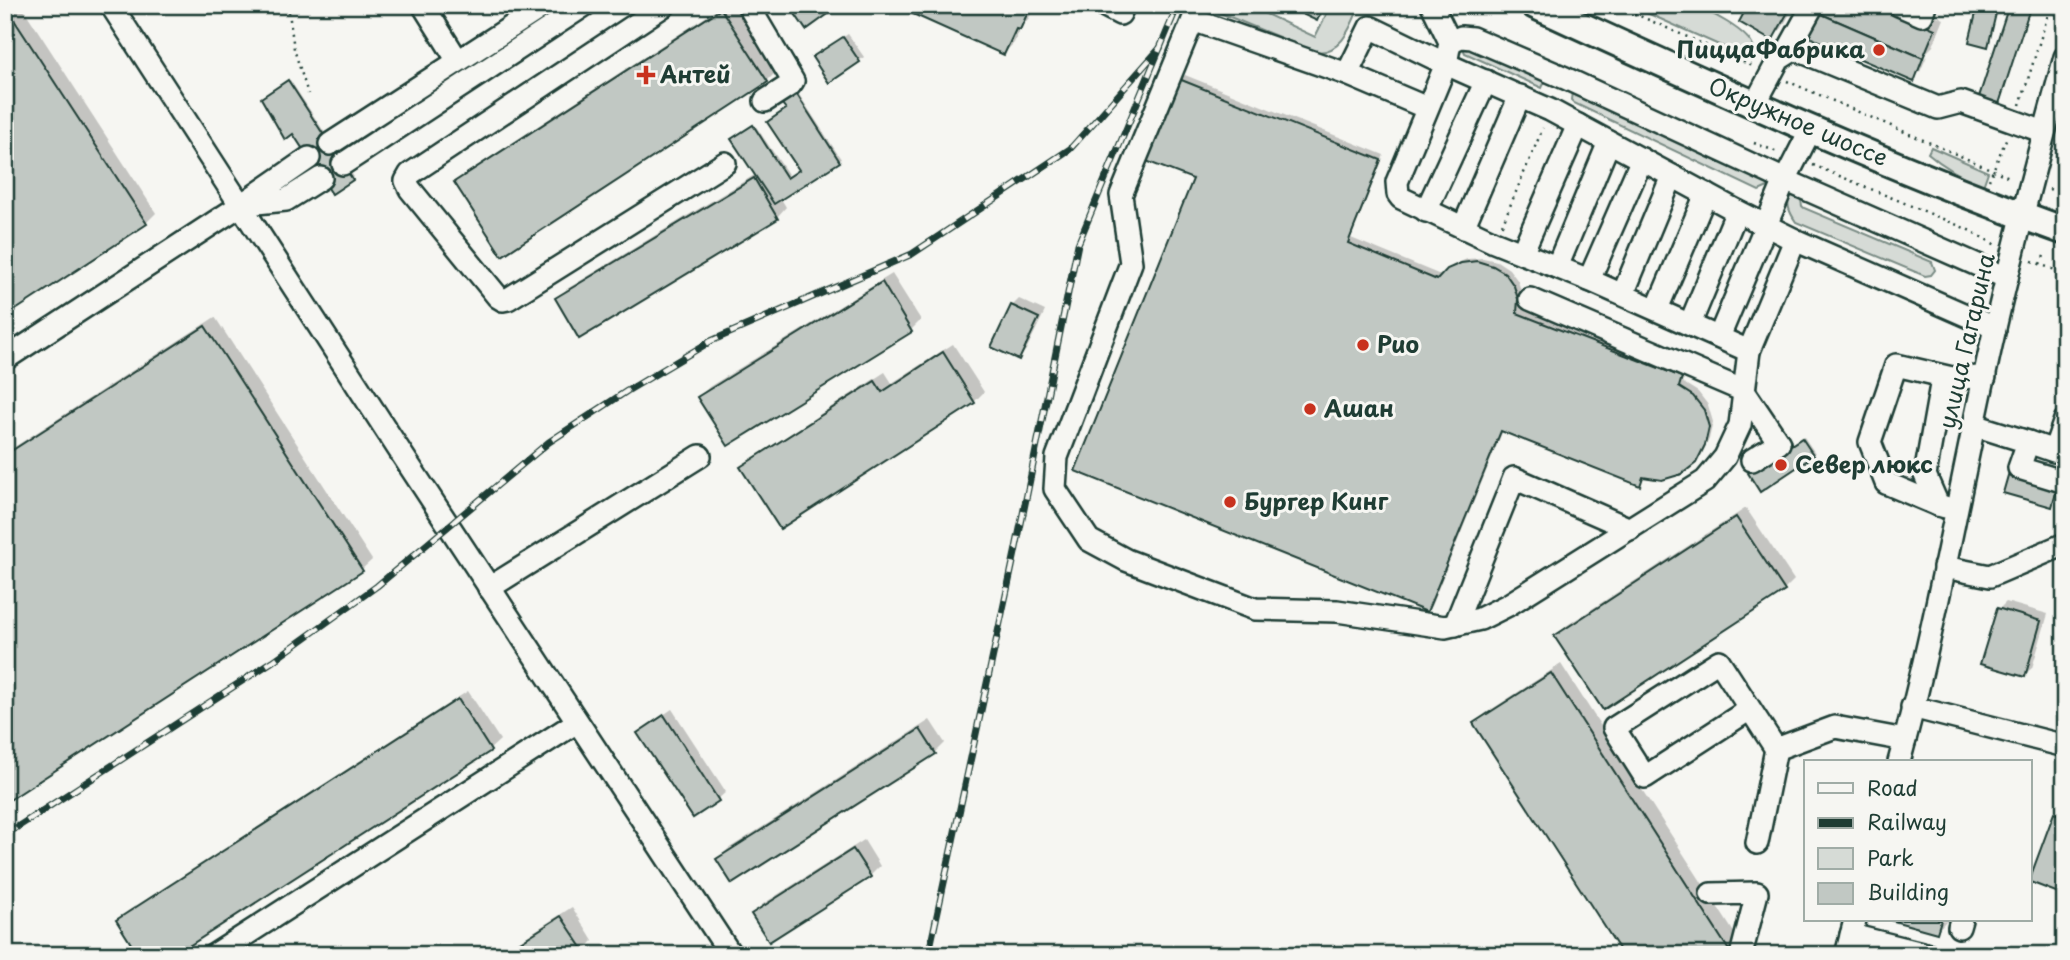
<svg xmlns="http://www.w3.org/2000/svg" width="2070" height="960" font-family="'Playpen Sans',sans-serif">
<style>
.green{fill:#d6dbd6;stroke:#7a8c85;stroke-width:2}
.shadow{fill:#0003}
.building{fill:#c1c8c3;stroke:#1f3d34;stroke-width:2}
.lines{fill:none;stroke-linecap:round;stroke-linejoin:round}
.minor-casing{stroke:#1f3d34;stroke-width:26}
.major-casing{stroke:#1f3d34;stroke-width:32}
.path{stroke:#1f3d34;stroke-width:2.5;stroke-dasharray:2 5;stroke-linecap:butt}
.minor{stroke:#f6f6f2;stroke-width:21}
.major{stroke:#f6f6f2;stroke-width:26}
.rail-casing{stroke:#1f3d34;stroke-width:7}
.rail{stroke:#f6f6f2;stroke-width:4.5;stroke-dasharray:13;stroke-linecap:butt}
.poi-dot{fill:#c8321e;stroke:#f6f6f2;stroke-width:2.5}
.labels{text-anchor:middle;stroke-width:6;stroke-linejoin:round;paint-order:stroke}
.poi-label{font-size:23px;font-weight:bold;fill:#1f3d34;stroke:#f6f6f2;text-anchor:start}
.street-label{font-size:23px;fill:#1f3d34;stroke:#f6f6f2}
</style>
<rect width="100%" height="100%" fill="#f6f6f2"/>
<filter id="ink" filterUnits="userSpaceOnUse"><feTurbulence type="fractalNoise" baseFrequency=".0143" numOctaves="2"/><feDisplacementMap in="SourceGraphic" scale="14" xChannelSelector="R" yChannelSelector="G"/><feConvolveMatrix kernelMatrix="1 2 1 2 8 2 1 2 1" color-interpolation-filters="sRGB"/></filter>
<g filter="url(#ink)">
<g class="green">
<path d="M1201 5H1247L1315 37 1331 5H1360C1351 26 1342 54 1315 52Z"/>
<path d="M1629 5C1645 5 1675 2 1689 5 1706 9 1752 32 1754 50L1748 58Z"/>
<path d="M1465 43 1547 77 1542 88 1465 53 1462 46Z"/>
<path d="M1572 92 1768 183V187L1759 191 1574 103 1571 100Z"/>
<path d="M1931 147 1988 172 1983 186C1962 177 1945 168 1928 153Z"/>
<path d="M1791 194H1800L1802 206 1804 208 1932 262 1935 270 1931 275 1925 276 1796 222C1790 213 1785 204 1791 194Z"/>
</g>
<g class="shadow">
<path d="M5 5H21L156 213 146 223 5 314Z"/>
<path d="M724 5H734L777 71 767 81 456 183 466 173Z"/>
<path d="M897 5H1035L1029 18 1021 27 1014 43 1004 53Z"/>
<path d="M1750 5H1795L1782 28 1772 38Z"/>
<path d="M1824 5H1912L1944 19 1933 46 1916 63 1918 65 1927 56 1920 72 1913 79Z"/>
<path d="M848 34 864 57 859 61 819 53Z"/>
<path d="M1185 75 1384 155 1351 238 1443 276 1453 265 1467 259 1483 258 1497 261 1509 269 1518 281 1522 294 1521 309 1686 372 1682 382 1698 392 1708 405 1713 422 1709 439 1701 456 1695 461 1645 476 1639 484 1503 430 1431 606 1427 610 1196 178 1180 80Z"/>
<path d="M290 80 354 177 352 179 294 132 265 97Z"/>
<path d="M796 90 841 159 780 197 786 207 777 217 557 299 567 289 756 174 735 138 755 125 790 177 801 170 788 109Z"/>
<path d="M892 274 921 320 911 330 728 444 699 397 709 387Z"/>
<path d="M1019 299 1045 311 1026 350 1019 358 1012 306Z"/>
<path d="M215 317 372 560 362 569 5 801V453Z"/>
<path d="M953 344 984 392 974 402 743 467 753 458 885 372 892 383Z"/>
<path d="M1804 437 1815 453 1760 489 1752 472Z"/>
<path d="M1746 508 1794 580 1784 590 1557 636 1566 626Z"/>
<path d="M2006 602 2048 614 2032 668 2024 675 1999 609Z"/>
<path d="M1561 664 1744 948 1737 955H1625L1476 723 1486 713Z"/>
<path d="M468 691 500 740 490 749 118 921 128 911Z"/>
<path d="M672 709 726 792 718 799 693 816 640 733 647 726Z"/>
<path d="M930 720 945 743 935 753 718 859 728 849Z"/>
<path d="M2063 807 2065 808V888L2061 892 2056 814Z"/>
<path d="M864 840 880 866 870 876 753 914 763 904Z"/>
<path d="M572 907 593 941 584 951 577 955H498Z"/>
<path d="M1895 920H1947L1937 931Z"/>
<path d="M1587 945 1593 955H1571Z"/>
</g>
<g class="building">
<path d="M789 5H826L831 12 806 30Z"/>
<path d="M893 5H1031L1020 30 1016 29 1004 55Z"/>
<path d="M1283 5H1324L1317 21Z"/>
<path d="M1748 5H1792L1772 41 1739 22Z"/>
<path d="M1823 5H1880L1935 29 1923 58 1819 13Z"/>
<path d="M1978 5H1998L1988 47 1969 42Z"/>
<path d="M2009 5H2031L1998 107 1978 100Z"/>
<path d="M5 6 147 224 5 317Z"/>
<path d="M721 9 768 82 502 256 454 182Z"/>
<path d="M1819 13 1923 58 1914 82 1809 37Z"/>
<path d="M843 37 860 62 829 83 812 57Z"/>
<path d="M1179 79 1381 160 1348 243 1437 280 1447 269 1461 263 1477 261 1493 266 1505 273 1514 286 1518 299 1517 313 1682 377 1679 387 1693 396 1704 410 1709 427 1705 445 1696 463 1682 474 1662 480 1643 477 1640 486 1501 431 1427 612 1075 471 1193 179 1146 161Z"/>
<path d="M288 80 353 180 332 194 293 134 285 140 261 98Z"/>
<path d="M794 90 840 162 774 204 731 139 753 125 787 178 799 170 767 122 786 109 779 100Z"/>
<path d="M754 178 778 219 579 339 555 298Z"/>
<path d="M882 282 912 332 728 446 697 397Z"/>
<path d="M1011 305 1039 318 1019 360 991 347Z"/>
<path d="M205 326 363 571 5 803V455Z"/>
<path d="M943 352 975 403 780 529 740 467 875 381 882 392Z"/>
<path d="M1802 438 1814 456 1760 492 1748 473Z"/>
<path d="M2009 472 2058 486 2052 507 2003 493Z"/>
<path d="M1736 517 1785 591 1603 710 1554 636Z"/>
<path d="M1997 608 2041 621 2025 677 1980 664Z"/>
<path d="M1551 673 1732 955H1623L1473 723Z"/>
<path d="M458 699 491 751 175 955H138L116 920Z"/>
<path d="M664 715 719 801 693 818 637 733Z"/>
<path d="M920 729 936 754 732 884 716 859Z"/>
<path d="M2054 813 2065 817V884L2061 894 2030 882V878Z"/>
<path d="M853 849 871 877 769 942 751 914Z"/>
<path d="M561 916 585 952 581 955H500Z"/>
<path d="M1890 920H1941L1937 933Z"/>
</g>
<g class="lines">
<g class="minor-casing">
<g id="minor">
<path d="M111 5 403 456 731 955"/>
<path d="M423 5 458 61"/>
<path d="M665 5 410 174 406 181 410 189 498 297 503 300 508 299 725 163"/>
<path d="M748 5 793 81 790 85 765 101"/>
<path d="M1103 5 1120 14 1124 5"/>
<path d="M1432 5 1450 42 1446 64 1397 182 1398 194 1401 198 1494 242 1589 280 1749 351"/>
<path d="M1899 5 1922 15 1925 5"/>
<path d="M1450 42 1461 37 1472 38 1565 78 1785 180 2007 278"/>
<path d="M1787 52 1813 5"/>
<path d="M1347 74 1193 20 1121 195 1131 263 1057 457 1055 489 1089 540 1126 560 1255 609 1337 611 1445 627 1480 619 1508 605 1705 481 1725 457 1740 425 1749 351 1795 240"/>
<path d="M1755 104 1779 59 1795 49 1938 108 1961 102 2044 132"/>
<path d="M1427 108 1347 74 1370 27 1446 64 1550 110 1737 211 1795 240 1995 328"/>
<path d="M330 144 545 5"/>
<path d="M343 164 585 5"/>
<path d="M247 204 286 200 321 178"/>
<path d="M1426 211 1486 81"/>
<path d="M1463 228 1520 96"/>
<path d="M1522 253 1578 125"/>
<path d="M1557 267 1609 142"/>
<path d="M1589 280 1642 159"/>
<path d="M1623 294 1672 176"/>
<path d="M1530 299 1744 391 1779 443 1752 460"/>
<path d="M1657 309 1706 194"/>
<path d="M1690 324 1737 211"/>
<path d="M1719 337 1785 180 1811 129"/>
<path d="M5 359 241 205 309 158"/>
<path d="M1974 425 2028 442 2019 468 2065 482"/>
<path d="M2028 442 2054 451 2065 420"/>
<path d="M1938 505 1886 483 1870 442 1896 365 1952 378"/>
<path d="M1945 507 1938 505 1925 475 1941 385 1952 378 1985 377"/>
<path d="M1944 567 1990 576 2065 544"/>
<path d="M489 588 700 456"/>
<path d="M1455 625 1514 478 1630 529"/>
<path d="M1912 707 2065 746"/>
<path d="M1750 709 1645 777 1614 728 1719 661 1776 749"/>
<path d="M1899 762C1938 619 1962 473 1995 328 2016 237 2040 147 2065 57"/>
<path d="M1757 843 1776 749 1835 727 1905 740"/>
<path d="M1711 894 1757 893 1741 955"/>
<path d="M1959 927 1961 920"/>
<path d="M1851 935 1930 955"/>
<path d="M214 955 577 722"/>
<path d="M1846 955 1855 920"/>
</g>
</g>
<g class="major-casing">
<path id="major" d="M1535 5C1710 85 1884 166 2065 231"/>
</g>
<g class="path">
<path d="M288 5 294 49 308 94"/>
<path d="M1615 5 1755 67"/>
<path d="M1787 81 2009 177"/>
<path d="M2020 105 2051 5"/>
<path d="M1754 143 1780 153"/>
<path d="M1813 165 1967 229 1996 245"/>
<path d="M1989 180 2007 137"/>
<path d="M2049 189 2065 195"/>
<path d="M2062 205 2065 198"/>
<path d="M1502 225 1543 128"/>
<path d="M2032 261 2065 274"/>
<path d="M2040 264 2045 254"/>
</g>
<use href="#minor" class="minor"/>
<use href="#major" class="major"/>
<g class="rail-casing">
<g id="rail">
<path d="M5 835 273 661 377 586 549 442 627 391 711 341 912 254 1070 149 1160 48"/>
<path d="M925 955 931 943 1015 553 1078 244 1178 5"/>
</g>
</g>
<use href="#rail" class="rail"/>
</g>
</g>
<g class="poi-dot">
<circle cx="1879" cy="50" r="7"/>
<path d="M642.5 64.5h7v7h7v7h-7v7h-7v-7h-7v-7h7z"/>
<circle cx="1363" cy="345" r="7"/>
<circle cx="1310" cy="409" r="7"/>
<circle cx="1781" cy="465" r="7"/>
<circle cx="1230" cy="502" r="7"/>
</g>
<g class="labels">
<g class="poi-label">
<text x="1865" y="58" text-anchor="end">ПиццаФабрика</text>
<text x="660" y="83">Антей</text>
<text x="1377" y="353">Рио</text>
<text x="1324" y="417">Ашан</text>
<text x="1795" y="473">Север люкс</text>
<text x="1244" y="510">Бургер Кинг</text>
</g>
<g class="street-label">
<text transform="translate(1798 122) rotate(23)" y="8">Окружное шоссе</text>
<text transform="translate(1967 341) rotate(-77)" y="8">улица Гагарина</text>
</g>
</g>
<rect width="2070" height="960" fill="none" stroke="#f6f6f2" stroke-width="28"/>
<rect x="14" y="14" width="2042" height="932" fill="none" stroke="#1f3d34" stroke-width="2.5" filter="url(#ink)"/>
<rect x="1804" y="760" width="228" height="161" fill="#f6f6f2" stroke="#a0aca6" stroke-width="2"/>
<rect x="1818" y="783" width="35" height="10" fill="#f6f6f2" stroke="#a0aca6" stroke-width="2"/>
<text x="1867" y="796" font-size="21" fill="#1f3d34">Road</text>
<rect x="1818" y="818" width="35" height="10" fill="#1f3d34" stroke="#a0aca6" stroke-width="2"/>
<text x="1867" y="830" font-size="21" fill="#1f3d34">Railway</text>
<rect x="1818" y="848" width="35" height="21" fill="#d6dbd6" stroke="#a0aca6" stroke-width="2"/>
<text x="1867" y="866" font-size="21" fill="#1f3d34">Park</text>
<rect x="1818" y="883" width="35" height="21" fill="#c1c8c3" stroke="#a0aca6" stroke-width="2"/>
<text x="1867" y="900" font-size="21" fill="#1f3d34">Building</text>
</svg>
